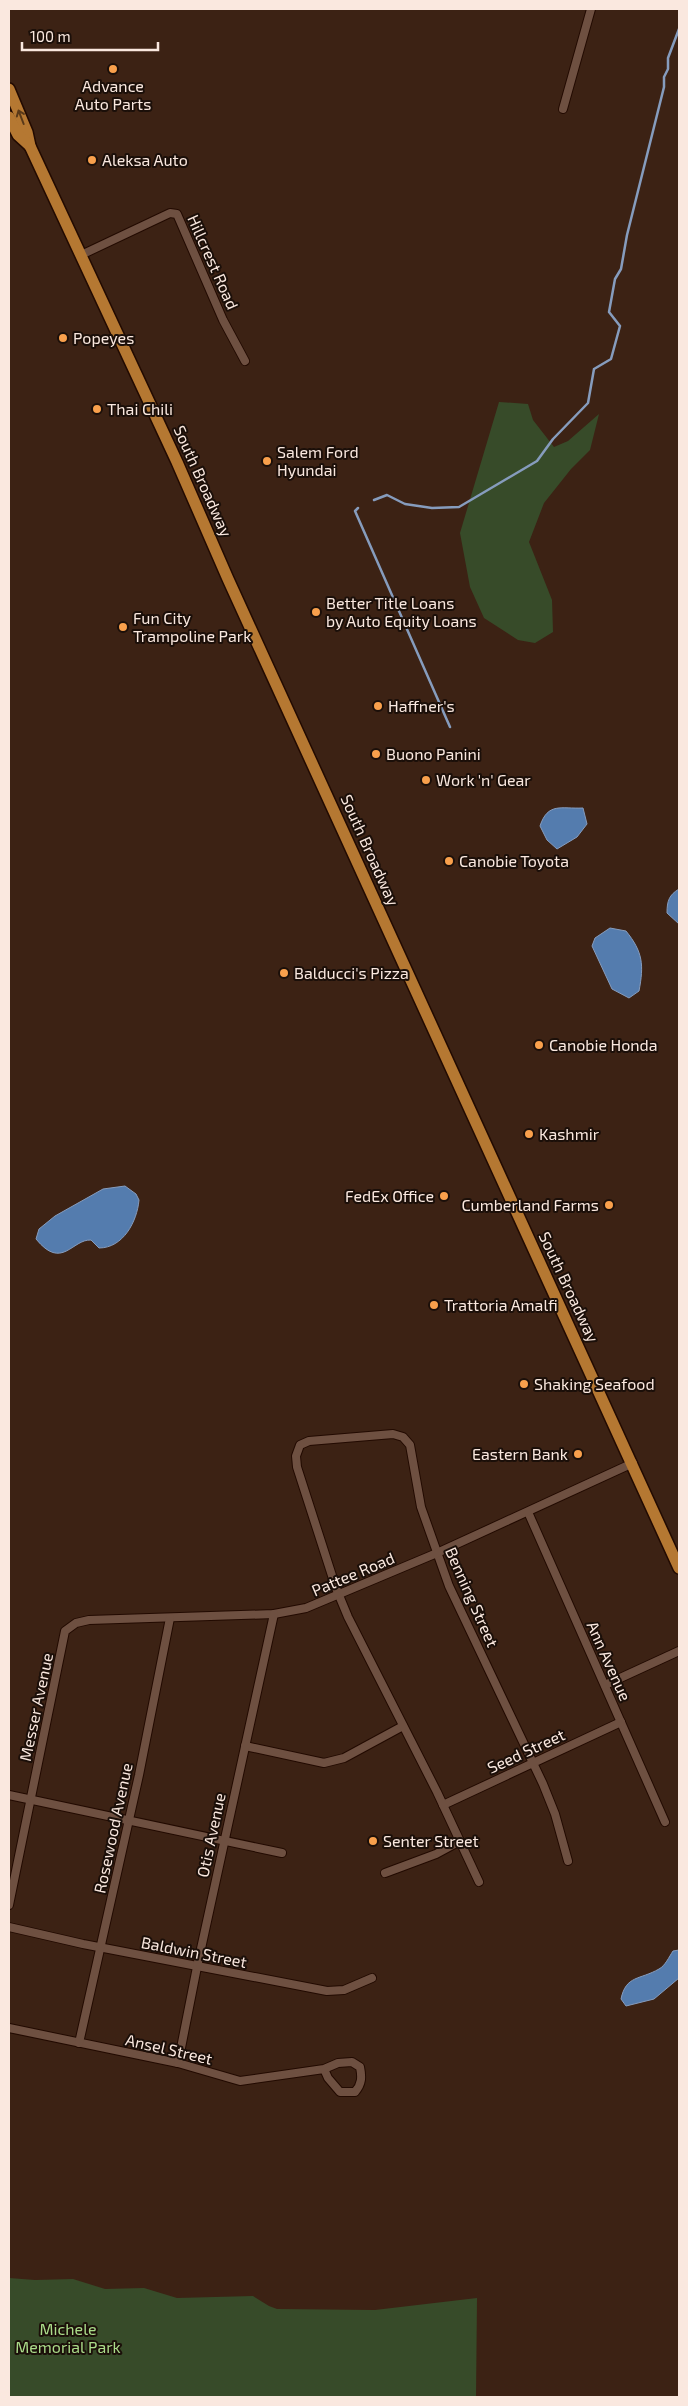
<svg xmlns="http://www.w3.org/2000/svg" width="688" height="2406" font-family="'Exo 2',sans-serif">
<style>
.green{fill:#374b29}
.water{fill:#547cae;stroke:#869cbd}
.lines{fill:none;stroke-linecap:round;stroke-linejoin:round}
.stream{stroke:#869cbd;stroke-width:2.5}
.minor-casing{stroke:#220a01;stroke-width:10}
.primary-casing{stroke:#220a01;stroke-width:14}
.minor{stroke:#6e5041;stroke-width:8}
.primary{stroke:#b57832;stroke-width:11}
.oneway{stroke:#593919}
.poi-dot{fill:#f9a04c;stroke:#1b0f09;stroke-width:2}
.labels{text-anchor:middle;stroke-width:4;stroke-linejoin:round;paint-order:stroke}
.poi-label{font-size:16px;fill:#fae8df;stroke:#1b0f09;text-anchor:start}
.street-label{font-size:16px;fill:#fae8df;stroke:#1b0f09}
.park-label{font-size:16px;fill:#abdc8a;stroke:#1b0f09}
</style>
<rect width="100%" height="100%" fill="#3c2214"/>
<g class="green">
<path d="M499 402 528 404 533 420 554 447 568 441 599 414 590 450 571 469 544 503 529 542 552 600 553 632 535 643 518 640 484 618 470 587 460 533Z"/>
<path d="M9 2278 35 2280 73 2279 105 2289 144 2288 177 2298 253 2296 269 2306 277 2309 375 2310 477 2298 476 2397H9Z"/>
</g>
<g class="water">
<path d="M583 808 587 824 577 837 557 849 547 840 540 826C548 802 561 809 583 808Z"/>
<path d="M679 889V924L667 913C667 901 669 895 679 889Z"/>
<path d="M610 928 626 931C643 952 644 965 639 991L629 998 612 989 592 946 595 938Z"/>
<path d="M125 1186 136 1194 139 1200C137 1222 123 1248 99 1248L91 1240C72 1239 62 1271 36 1239L39 1229 55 1216 103 1189Z"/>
<path d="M679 1950V1978L654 1999 626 2006 621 1999C626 1975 640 1980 659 1969 665 1966 669 1957 673 1951Z"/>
</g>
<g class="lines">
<g class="stream">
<path d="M374 500 387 495 405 504 432 508 459 507 537 461 553 439 588 403 594 369 611 359 620 326 609 312 615 279 621 269 627 235 664 87V77L668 69V58L679 29"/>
<path d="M358 508 355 511 450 727"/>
</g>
<g class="minor-casing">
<g id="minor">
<path d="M563 109 591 9"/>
<path d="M81 255 170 213 177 214 223 320 245 361"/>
<path d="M528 1512 665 1822"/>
<path d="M605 1685 679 1651"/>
<path d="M245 1746 324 1763 344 1758 403 1726"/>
<path d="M9 1795 282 1853"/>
<path d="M443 1805 621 1722"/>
<path d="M385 1873 436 1854 460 1841"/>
<path d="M479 1882 437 1792 348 1617 336 1588 297 1467 296 1456 300 1445 309 1441 393 1434 403 1437 410 1445 421 1507 449 1586 543 1784 555 1814 568 1861"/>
<path d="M9 1905 65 1631 76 1623 89 1620 274 1614 306 1608 437 1553 633 1463"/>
<path d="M9 1927 83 1944 327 1991 344 1990 372 1978"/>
<path d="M9 2028 178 2063 240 2081 324 2069 338 2063 352 2062 360 2067C362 2077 362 2084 355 2092H340L328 2078 324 2069"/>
<path d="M79 2043 139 1775 170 1618"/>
<path d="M178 2063 197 1967 274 1614"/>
</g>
</g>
<g class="primary-casing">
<g id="primary">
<path d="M9 89 27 132 30 146 177 462 228 579 679 1568"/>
<path d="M9 117 18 135 30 146"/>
</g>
</g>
<use href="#minor" class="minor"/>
<use href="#primary" class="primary"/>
</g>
<defs><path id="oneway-shaft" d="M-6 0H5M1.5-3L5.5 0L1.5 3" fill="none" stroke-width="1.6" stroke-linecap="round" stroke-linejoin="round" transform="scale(1.25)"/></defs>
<use class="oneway" href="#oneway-shaft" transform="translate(21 117) rotate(-111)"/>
<g class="poi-dot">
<circle cx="113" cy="69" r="5"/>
<circle cx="92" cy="160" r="5"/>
<circle cx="63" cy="338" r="5"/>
<circle cx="97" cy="409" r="5"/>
<circle cx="267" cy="461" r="5"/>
<circle cx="316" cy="612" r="5"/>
<circle cx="123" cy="627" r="5"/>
<circle cx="378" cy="706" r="5"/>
<circle cx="376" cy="754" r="5"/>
<circle cx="426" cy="780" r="5"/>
<circle cx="449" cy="861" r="5"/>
<circle cx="284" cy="973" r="5"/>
<circle cx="539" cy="1045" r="5"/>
<circle cx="529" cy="1134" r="5"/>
<circle cx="444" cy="1196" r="5"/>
<circle cx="609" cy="1205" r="5"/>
<circle cx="434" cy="1305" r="5"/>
<circle cx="524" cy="1384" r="5"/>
<circle cx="578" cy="1454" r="5"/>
<circle cx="373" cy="1841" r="5"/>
</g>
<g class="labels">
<g class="poi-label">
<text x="113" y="92" text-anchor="middle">Advance<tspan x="113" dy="18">Auto Parts</tspan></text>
<text x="102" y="166">Aleksa Auto</text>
<text x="73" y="344">Popeyes</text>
<text x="107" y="415">Thai Chili</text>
<text x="277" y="458">Salem Ford<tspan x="277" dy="18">Hyundai</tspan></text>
<text x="326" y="609">Better Title Loans<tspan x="326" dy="18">by Auto Equity Loans</tspan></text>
<text x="133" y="624">Fun City<tspan x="133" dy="18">Trampoline Park</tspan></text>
<text x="388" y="712">Haffner's</text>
<text x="386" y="760">Buono Panini</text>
<text x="436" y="786">Work 'n' Gear</text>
<text x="459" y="867">Canobie Toyota</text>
<text x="294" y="979">Balducci's Pizza</text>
<text x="549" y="1051">Canobie Honda</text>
<text x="539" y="1140">Kashmir</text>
<text x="434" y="1202" text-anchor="end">FedEx Office</text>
<text x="599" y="1211" text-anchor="end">Cumberland Farms</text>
<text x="444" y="1311">Trattoria Amalfi</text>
<text x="534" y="1390">Shaking Seafood</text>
<text x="568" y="1460" text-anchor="end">Eastern Bank</text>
<text x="383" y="1847">Senter Street</text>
</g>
<g class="street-label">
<text transform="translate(213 262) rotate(66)" y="6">Hillcrest Road</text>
<text transform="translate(203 481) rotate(66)" y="6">South Broadway</text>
<text transform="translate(370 850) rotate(66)" y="6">South Broadway</text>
<text transform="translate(569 1287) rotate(65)" y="6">South Broadway</text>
<text transform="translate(353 1574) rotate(-23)" y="6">Pattee Road</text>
<text transform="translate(472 1597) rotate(66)" y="6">Benning Street</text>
<text transform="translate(609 1661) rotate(66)" y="6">Ann Avenue</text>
<text transform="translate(36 1707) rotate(-78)" y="6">Messer Avenue</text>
<text transform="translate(526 1751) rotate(-25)" y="6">Seed Street</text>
<text transform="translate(113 1828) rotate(-78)" y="6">Rosewood Avenue</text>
<text transform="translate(211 1835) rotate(-78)" y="6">Otis Avenue</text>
<text transform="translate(194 1952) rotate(11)" y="6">Baldwin Street</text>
<text transform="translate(169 2049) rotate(13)" y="6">Ansel Street</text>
</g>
<g class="park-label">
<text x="68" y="2335">Michele<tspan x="68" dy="18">Memorial Park</tspan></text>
</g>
</g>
<rect width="688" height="2406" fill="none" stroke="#fae8df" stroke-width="20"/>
<path d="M22 42v8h136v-8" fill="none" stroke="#fae8df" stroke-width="2.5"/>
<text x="30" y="42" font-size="15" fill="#fae8df" stroke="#1b0f09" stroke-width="4" paint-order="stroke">100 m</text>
</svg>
